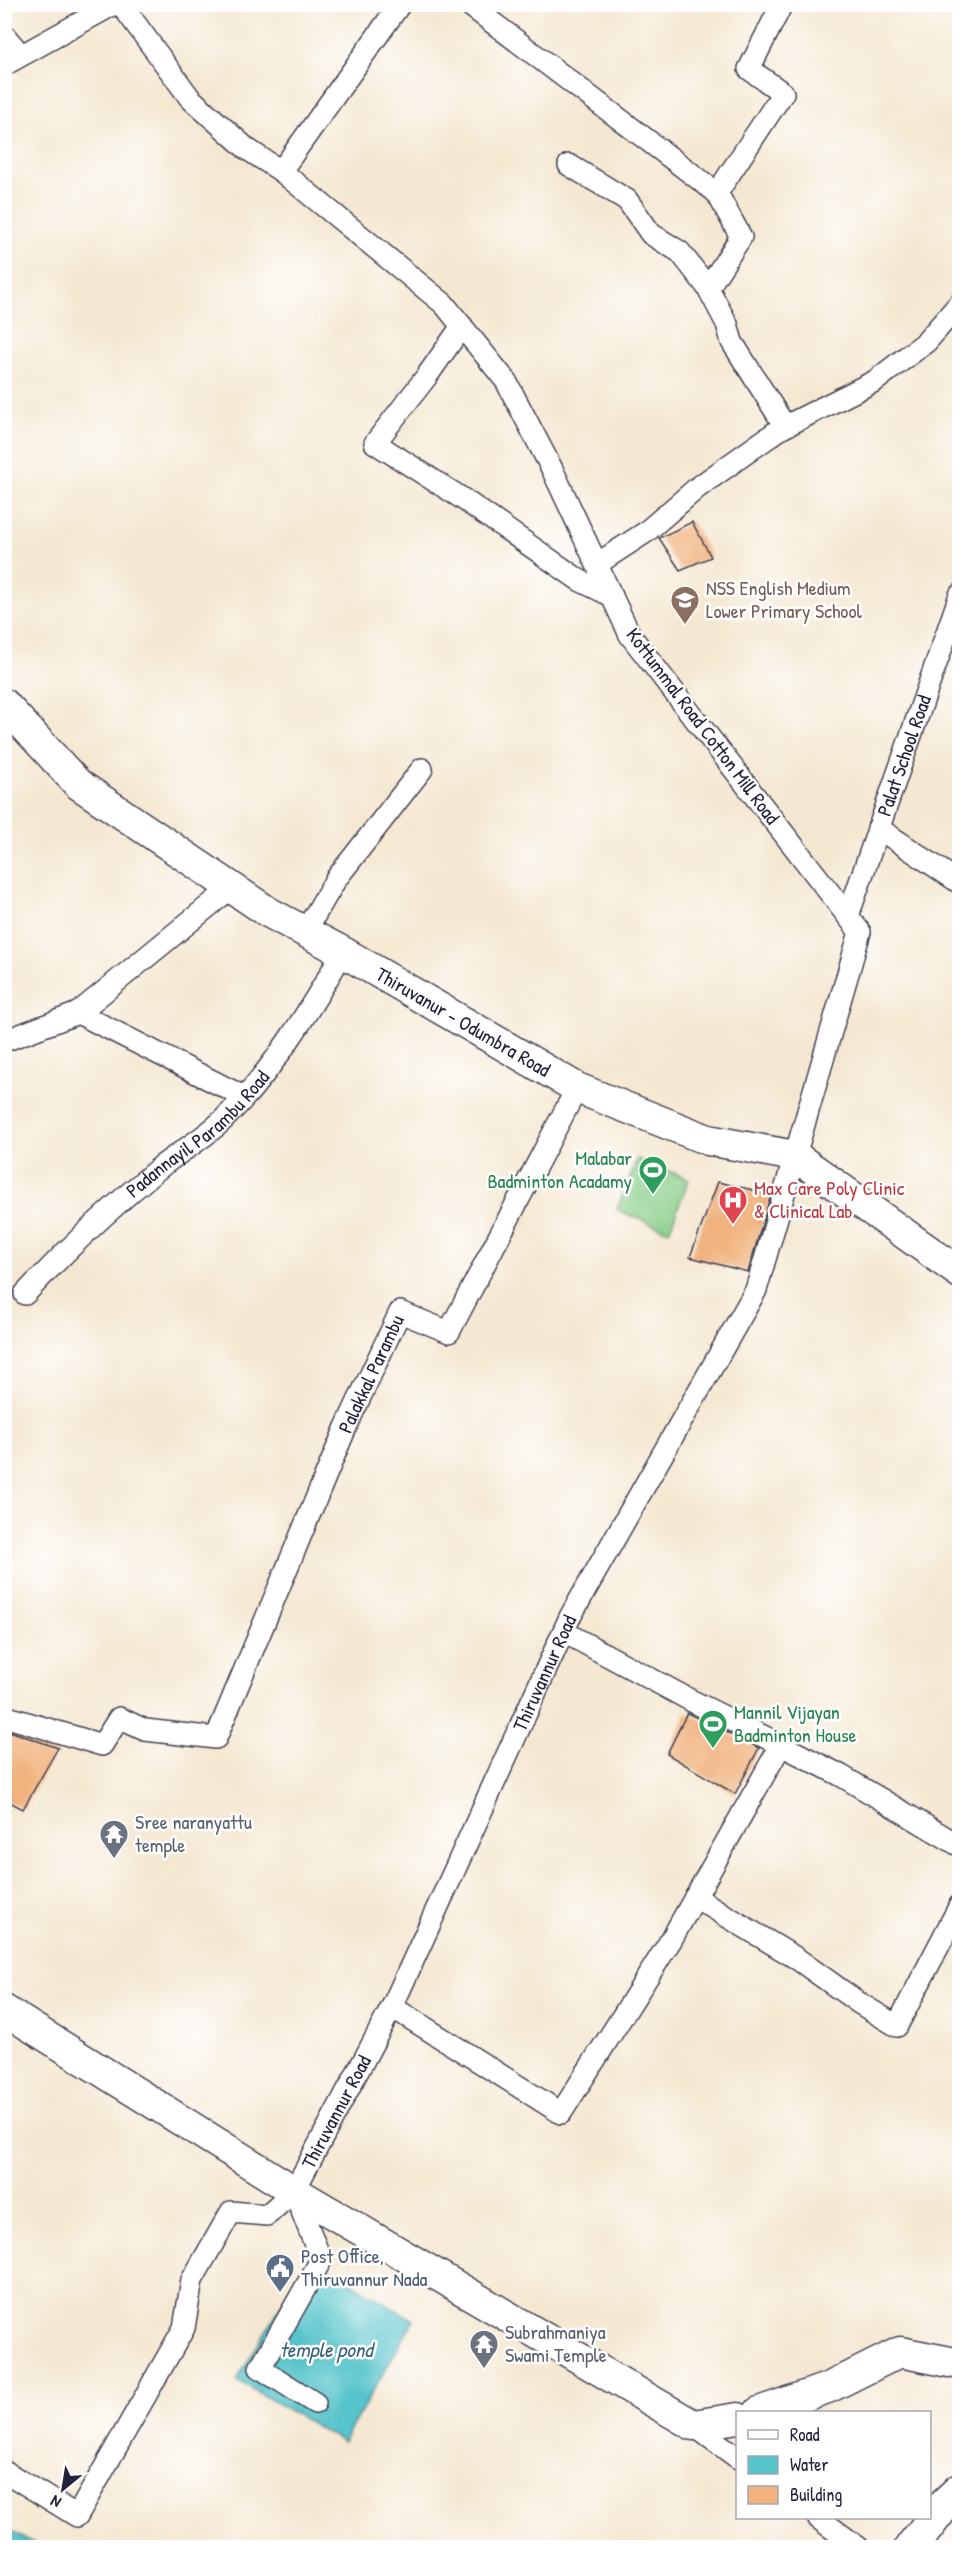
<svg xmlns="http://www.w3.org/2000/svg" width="964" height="2552" font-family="'Patrick Hand',sans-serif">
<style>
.green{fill:#88cd87;stroke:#557861;stroke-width:1.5}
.water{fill:#56c4cb;stroke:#3c7383;stroke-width:1.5}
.building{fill:#f1b27e}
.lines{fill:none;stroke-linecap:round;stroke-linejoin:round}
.street-casing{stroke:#424052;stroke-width:24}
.secondary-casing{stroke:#424052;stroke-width:33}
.primary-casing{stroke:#424052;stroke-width:36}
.street{stroke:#fff;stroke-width:21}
.secondary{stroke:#fff;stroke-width:30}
.primary{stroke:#fff;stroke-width:33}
.labels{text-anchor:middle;stroke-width:5;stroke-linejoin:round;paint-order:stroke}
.education-label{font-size:20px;fill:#785e54;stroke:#fff;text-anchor:start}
.street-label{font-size:20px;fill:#22223b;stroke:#fff}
.leisure-label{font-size:20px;fill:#27864d;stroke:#fff;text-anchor:end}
.health-label{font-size:20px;fill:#be3a42;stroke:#fff;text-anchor:start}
.worship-label{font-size:20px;fill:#5b616d;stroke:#fff;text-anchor:start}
.service-label{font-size:20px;fill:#4e5e75;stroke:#fff;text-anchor:start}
.water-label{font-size:21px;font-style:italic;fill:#376375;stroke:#fff}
</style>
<rect width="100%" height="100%" fill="#fff"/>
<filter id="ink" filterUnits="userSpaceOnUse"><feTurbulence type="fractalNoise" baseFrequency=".0167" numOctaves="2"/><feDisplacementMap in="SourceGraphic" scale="12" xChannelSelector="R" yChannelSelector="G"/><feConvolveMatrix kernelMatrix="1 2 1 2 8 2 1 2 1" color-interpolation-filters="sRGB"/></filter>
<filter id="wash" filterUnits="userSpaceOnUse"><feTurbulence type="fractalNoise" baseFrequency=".008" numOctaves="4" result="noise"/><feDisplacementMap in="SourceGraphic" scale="24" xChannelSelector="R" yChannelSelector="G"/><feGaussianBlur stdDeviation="1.35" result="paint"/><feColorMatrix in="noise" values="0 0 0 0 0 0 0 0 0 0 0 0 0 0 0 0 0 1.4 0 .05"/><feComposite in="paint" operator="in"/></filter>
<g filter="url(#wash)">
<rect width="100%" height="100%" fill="#f5e8d2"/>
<path class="green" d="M637 1159 689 1179 669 1231 617 1210Z"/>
<g class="water">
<path d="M309 2258 414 2320 343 2442 237 2380Z"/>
<path d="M4 2528H5L40 2547H5Z"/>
</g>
<g id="blocks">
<g class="building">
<path d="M692 522 711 557 680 570 659 538Z"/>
<path d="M718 1182 771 1194 748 1272 690 1257Z"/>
<path d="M687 1713 759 1748 735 1794 667 1754Z"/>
<path d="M4 1729 58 1748 23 1809 4 1799Z"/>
</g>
</g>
</g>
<g filter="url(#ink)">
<use href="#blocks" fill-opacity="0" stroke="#424052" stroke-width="1.5"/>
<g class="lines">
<g class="street-casing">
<g id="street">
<path d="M468 4 717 193"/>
<path d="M4 35 21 55"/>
<path d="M4 65 114 4"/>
<path d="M569 165 627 200 651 234 680 252 708 288 727 324 732 342 781 420 780 429 697 488 646 532 597 564"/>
<path d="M281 171 400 4"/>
<path d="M708 288 741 237 717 193 783 93 749 69 782 4"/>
<path d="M462 326 427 376 375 443 463 499 579 580 612 596"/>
<path d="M780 429 875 381 926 342 960 303"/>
<path d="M878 828 960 883"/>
<path id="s1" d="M848 916 960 595"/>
<path d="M305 932 336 879 422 769"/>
<path d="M78 1013 232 887"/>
<path d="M4 1041 78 1013 244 1097"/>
<path id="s2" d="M25 1294C67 1249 110 1208 158 1169 179 1152 205 1138 224 1119 273 1071 309 1011 343 952"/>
<path id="s3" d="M4 1716 102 1745 119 1718 145 1730 216 1738 346 1427 400 1312 449 1332 577 1088"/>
<path d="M781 1745 840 1775 960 1846"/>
<path d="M695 1897 796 1958 859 2003 897 2026 960 1905"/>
<path d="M392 2007 561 2113 671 1940 781 1745 690 1700 564 1632"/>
<path d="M294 2191 321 2260 260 2368 315 2403"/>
<path d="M693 2425 738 2458"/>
<path id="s4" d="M4 2471 77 2516 184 2328 192 2280 231 2212 267 2215 294 2191 392 2007 570 1617 756 1290 860 932 630 635 552 469 506 381 444 304 281 171 247 149 190 98 121 4"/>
<path d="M818 2518 859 2548"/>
</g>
</g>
<g class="secondary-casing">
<g id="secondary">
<path id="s5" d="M4 704 78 784 268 912 343 952 577 1088 708 1140 795 1156 960 1273"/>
<path d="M4 2010 294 2191 693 2425 738 2418"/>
<path d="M759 2412 830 2387 900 2352 960 2364"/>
</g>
</g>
<g class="primary-casing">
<path id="primary" d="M911 2548 944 2505 960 2490"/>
</g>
<use href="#street" class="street"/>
<use href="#secondary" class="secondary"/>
<use href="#primary" class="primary"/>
</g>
</g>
<defs>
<g id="school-pin" transform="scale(1.5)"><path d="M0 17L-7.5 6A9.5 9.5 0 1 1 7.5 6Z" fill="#8d6e63" stroke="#fff"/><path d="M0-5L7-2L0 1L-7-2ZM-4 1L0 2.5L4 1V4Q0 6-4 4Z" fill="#fff"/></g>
<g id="stadium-pin" transform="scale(1.5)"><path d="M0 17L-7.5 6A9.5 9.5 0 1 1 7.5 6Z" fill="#2e9e5b" stroke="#fff"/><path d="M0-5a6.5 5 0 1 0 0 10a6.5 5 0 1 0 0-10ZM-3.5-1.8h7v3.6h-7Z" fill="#fff"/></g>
<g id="hospital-pin" transform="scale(1.5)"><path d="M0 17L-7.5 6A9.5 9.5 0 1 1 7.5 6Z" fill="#e0444e" stroke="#fff"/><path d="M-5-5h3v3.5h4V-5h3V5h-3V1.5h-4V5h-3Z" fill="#fff"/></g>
<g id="temple-pin" transform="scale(1.5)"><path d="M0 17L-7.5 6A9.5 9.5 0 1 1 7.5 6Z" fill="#6b7280" stroke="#fff"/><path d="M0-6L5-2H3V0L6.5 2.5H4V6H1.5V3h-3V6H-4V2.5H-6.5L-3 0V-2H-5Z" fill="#fff"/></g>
<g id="civic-pin" transform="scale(1.5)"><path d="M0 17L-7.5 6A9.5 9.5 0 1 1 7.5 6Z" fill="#5c6f8a" stroke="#fff"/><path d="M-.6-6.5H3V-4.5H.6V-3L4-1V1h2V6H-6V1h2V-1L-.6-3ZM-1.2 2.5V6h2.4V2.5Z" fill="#fff"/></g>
</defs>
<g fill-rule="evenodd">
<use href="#school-pin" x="685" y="600"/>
<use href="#stadium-pin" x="653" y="1170"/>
<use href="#hospital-pin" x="733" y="1200"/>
<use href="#stadium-pin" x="713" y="1724"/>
<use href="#temple-pin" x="114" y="1834"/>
<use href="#civic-pin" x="280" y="2268"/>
<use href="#temple-pin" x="484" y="2344"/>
</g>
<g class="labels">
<g class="education-label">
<text x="706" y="595">NSS English Medium<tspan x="706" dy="23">Lower Primary School</tspan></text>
</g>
<g class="street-label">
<text transform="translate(703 726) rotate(53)" y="7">Kottummal Road Cotton Mill Road</text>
<text dy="7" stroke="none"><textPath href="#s1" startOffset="170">Palat School Road</textPath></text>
<text dy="7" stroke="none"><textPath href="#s5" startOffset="562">Thiruvanur - Odumbra Road</textPath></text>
<text dy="7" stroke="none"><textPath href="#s2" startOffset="236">Padannayil Parambu Road</textPath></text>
<text dy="7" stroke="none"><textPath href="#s3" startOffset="630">Palakkal Parambu</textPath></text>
<text dy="7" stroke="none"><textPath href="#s4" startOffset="1077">Thiruvannur Road</textPath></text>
<text dy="7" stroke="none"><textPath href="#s4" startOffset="591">Thiruvannur Road</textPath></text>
</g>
<g class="leisure-label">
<text x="632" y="1165">Malabar<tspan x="632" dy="23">Badminton Acadamy</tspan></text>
<text x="734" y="1719" text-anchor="start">Mannil Vijayan<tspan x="734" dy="23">Badminton House</tspan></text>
</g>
<g class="health-label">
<text x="754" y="1195">Max Care Poly Clinic<tspan x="754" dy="23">&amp; Clinical Lab</tspan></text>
</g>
<g class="worship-label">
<text x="135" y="1829">Sree naranyattu<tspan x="135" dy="23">temple</tspan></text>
<text x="505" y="2339">Subrahmaniya<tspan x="505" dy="23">Swami Temple</tspan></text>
</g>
<g class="service-label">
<text x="301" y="2263">Post Office,<tspan x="301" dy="23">Thiruvannur Nada</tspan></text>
</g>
<g class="water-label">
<text x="326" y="2357">temple pond</text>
</g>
</g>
<rect width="964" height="2552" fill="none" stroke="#fff" stroke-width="24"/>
<rect x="736" y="2411" width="195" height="108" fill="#ffffff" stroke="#a7a7b1" stroke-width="1.5"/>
<rect x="748" y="2430" width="30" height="9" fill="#ffffff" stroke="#a7a7b1" stroke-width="1.5"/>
<text x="790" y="2441" font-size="18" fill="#22223b">Road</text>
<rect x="748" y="2456" width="30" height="18" fill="#56c4cb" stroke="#a7a7b1" stroke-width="1.5"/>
<text x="790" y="2471" font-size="18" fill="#22223b">Water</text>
<rect x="748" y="2486" width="30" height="18" fill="#f1b27e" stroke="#a7a7b1" stroke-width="1.5"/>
<text x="790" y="2501" font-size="18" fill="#22223b">Building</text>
<g transform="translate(63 2489) rotate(210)" stroke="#ffffff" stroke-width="4.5" paint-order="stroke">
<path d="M0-4.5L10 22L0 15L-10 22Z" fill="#22223b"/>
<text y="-9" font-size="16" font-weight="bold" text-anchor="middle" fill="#22223b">N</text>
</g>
</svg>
